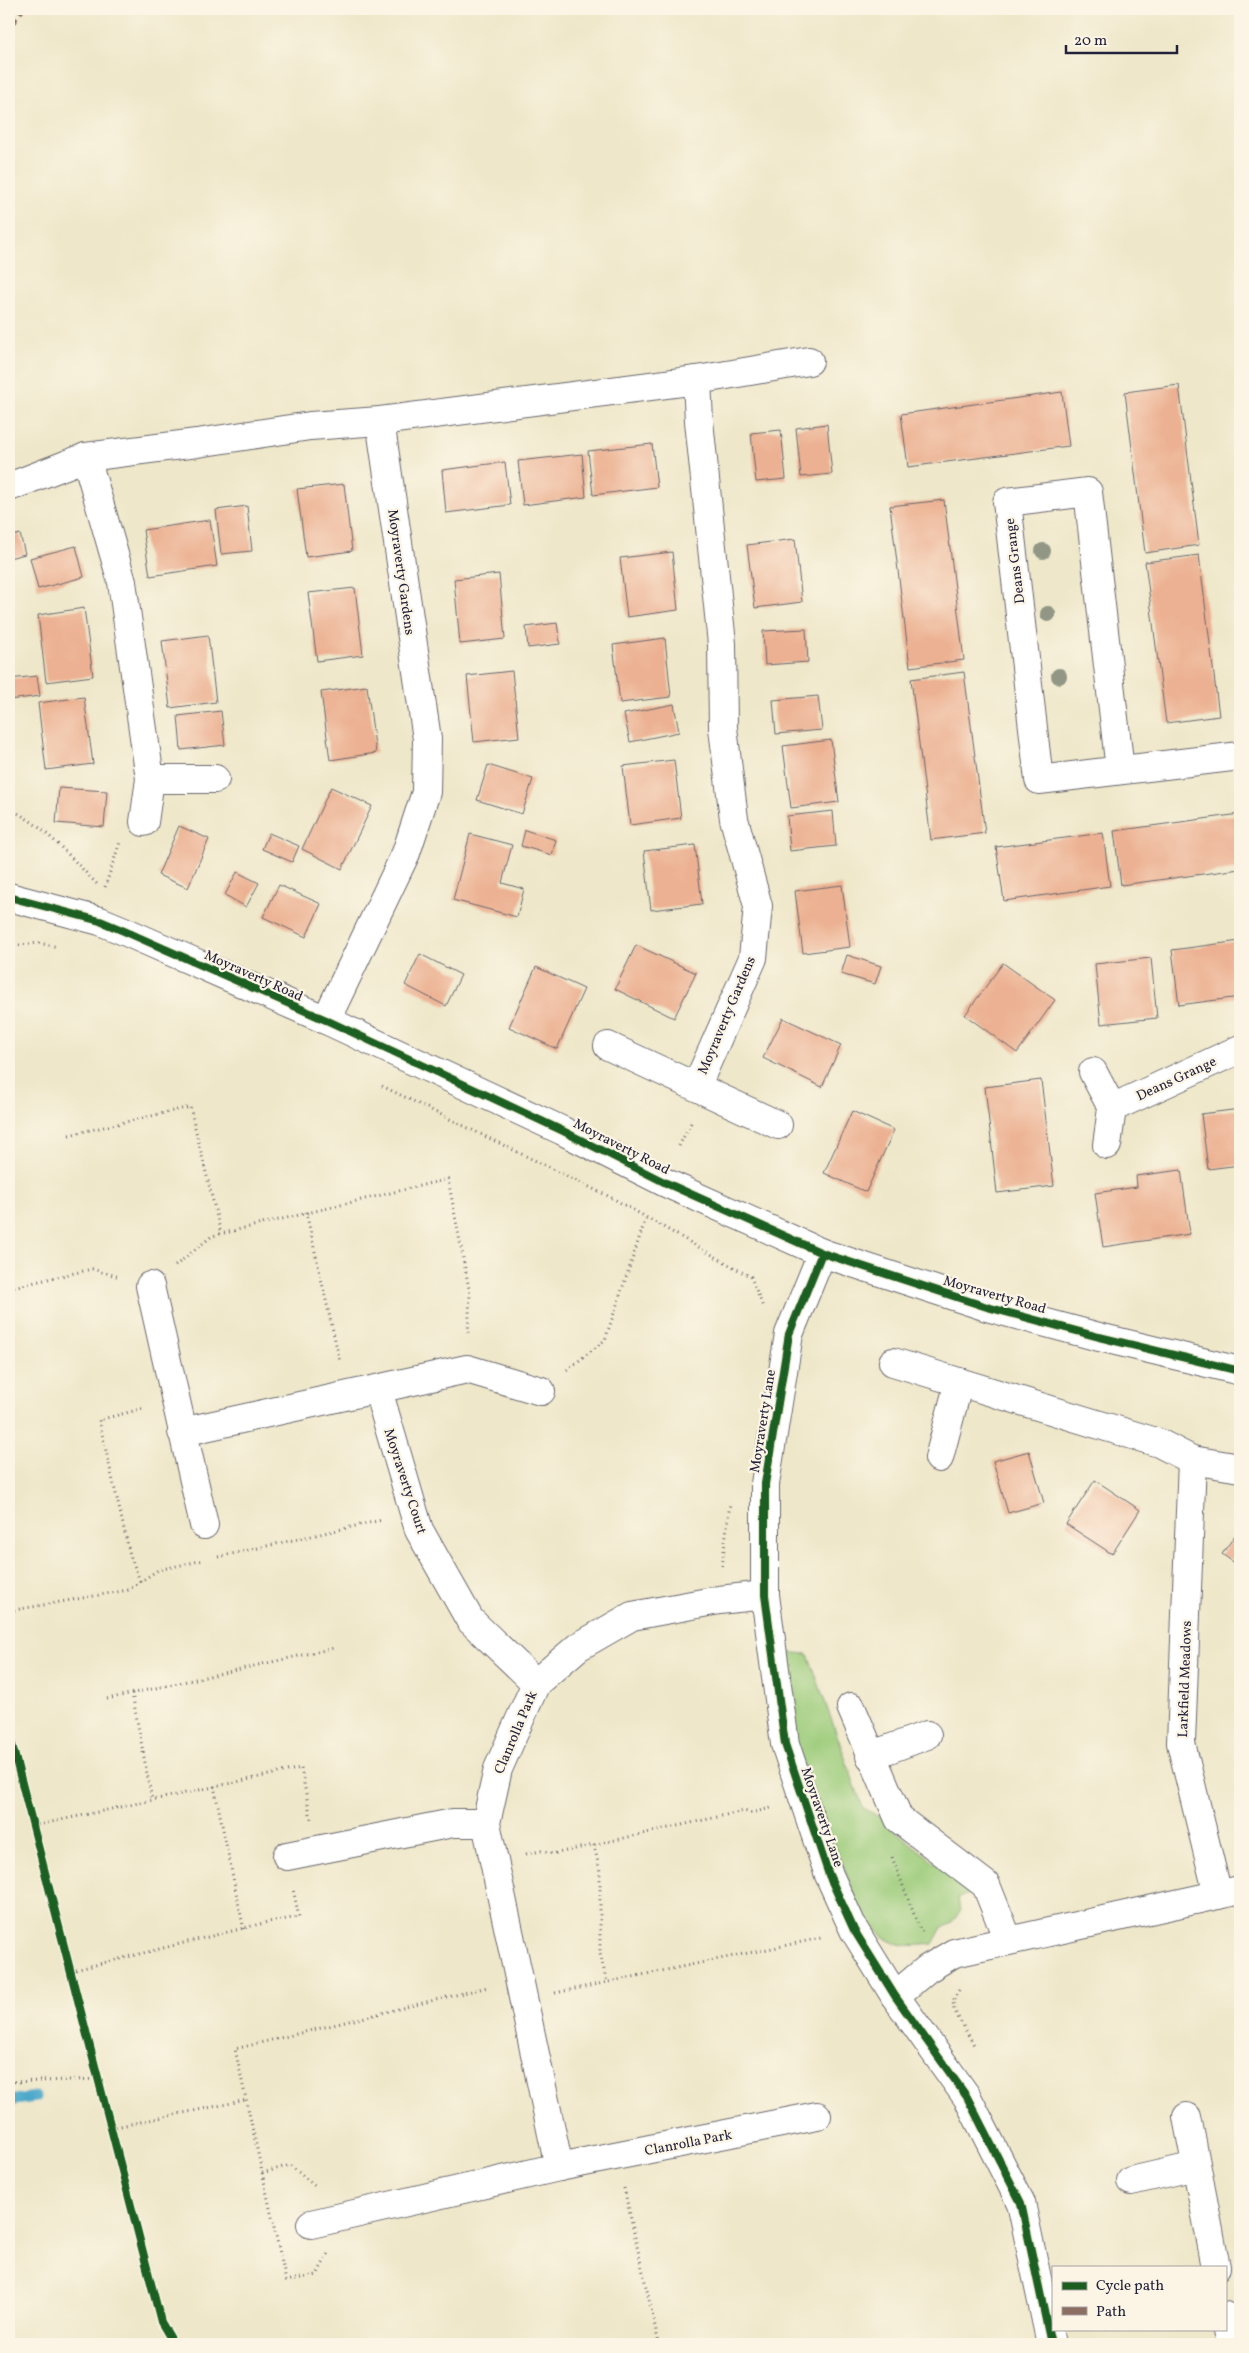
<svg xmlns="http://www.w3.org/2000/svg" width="1249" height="2353" font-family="Vollkorn,serif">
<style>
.green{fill:#9dcc7b;stroke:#60775b}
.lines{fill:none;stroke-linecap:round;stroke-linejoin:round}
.stream{stroke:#4ca8ca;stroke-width:11}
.building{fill:#ecb192}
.minor-casing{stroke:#69676d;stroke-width:30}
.path{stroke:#69676d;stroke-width:3;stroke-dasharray:1 4;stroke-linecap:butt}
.minor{stroke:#fff;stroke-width:28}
.quiet{stroke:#8d6e63;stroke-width:6;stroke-dasharray:12 6;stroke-linecap:butt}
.cycleway-casing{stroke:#fcf5e5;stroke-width:11}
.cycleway{stroke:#1b5e20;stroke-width:8}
.tree{fill:#929785}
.labels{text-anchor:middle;stroke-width:4.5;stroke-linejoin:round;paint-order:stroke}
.street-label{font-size:14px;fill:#22223b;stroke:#fcf5e5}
</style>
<rect width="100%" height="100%" fill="#fcf5e5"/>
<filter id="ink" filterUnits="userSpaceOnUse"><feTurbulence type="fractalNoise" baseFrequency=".02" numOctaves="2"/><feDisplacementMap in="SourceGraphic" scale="10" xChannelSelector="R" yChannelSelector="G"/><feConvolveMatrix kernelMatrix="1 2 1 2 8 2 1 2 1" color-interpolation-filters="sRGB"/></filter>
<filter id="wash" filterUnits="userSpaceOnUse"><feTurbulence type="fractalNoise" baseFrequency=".0096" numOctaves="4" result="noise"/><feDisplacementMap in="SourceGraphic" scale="20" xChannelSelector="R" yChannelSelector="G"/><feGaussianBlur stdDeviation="1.12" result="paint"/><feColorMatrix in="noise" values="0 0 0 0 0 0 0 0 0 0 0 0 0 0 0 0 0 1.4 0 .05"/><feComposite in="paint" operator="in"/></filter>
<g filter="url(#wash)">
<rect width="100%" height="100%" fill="#eee7c9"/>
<path class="green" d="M779 1652 808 1654 863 1808C884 1818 887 1825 904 1838 926 1856 950 1872 969 1894L958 1898 960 1911 952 1923 941 1929 933 1944C892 1949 882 1942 860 1908L807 1776 794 1738Z"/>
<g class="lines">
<path class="stream" d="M9 2101 35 2097"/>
</g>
<g id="blocks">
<g class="building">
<path d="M1179 385 1199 545 1145 553 1125 392Z"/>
<path d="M1062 392 1069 446 908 467 901 414Z"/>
<path d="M827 424 832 474 801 477 796 428Z"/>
<path d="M781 430 786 479 756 482 751 433Z"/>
<path d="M652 444 657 487 593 495 588 451Z"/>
<path d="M582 454 586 497 523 505 518 461Z"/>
<path d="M505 462 510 505 446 513 442 470Z"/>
<path d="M344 484 352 551 306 557 297 489Z"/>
<path d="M944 500 964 660 910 667 890 506Z"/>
<path d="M247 506 252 551 221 554 216 510Z"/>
<path d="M210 520 217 566 150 576 143 530Z"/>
<path d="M20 534 25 554 9 558V537Z"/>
<path d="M795 539 802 602 755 608 747 545Z"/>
<path d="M76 546 84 577 38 589 30 558Z"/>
<path d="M672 552 678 610 627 617 620 558Z"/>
<path d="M1199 555 1219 716 1166 723 1145 562Z"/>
<path d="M499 574 505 639 460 644 454 579Z"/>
<path d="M355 588 363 655 317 661 308 593Z"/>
<path d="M84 608 93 676 46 682 38 615Z"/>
<path d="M557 623 560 644 528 648 526 627Z"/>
<path d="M806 629 808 662 765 665 763 631Z"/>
<path d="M208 635 216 702 170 708 162 641Z"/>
<path d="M665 638 671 697 620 703 613 645Z"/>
<path d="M512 671 519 737 474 742 467 676Z"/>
<path d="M964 672 985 833 931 840 911 679Z"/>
<path d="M37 676 40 696 9 700V679Z"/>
<path d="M367 686 376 753 330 760 321 692Z"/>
<path d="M818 696 822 730 776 734 773 700Z"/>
<path d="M84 697 93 764 46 770 38 703Z"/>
<path d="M674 704 679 732 630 742 624 714Z"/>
<path d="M221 711 225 745 181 750 178 716Z"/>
<path d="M831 740 839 802 791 808 783 746Z"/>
<path d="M674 760 681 818 630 825 623 766Z"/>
<path d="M488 765 533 779 522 814 477 800Z"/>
<path d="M331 787 372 806 342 869 302 849Z"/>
<path d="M59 788 107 791 104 827 56 823Z"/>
<path d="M833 811 836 846 790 851 787 816Z"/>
<path d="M1240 814V869L1121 885 1114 831Z"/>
<path d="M179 826 209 839 188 888 158 875Z"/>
<path d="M525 830 556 840 552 855 521 846Z"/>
<path d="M269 833 299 846 292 862 262 849Z"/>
<path d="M1103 833 1110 886 1004 901 996 847Z"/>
<path d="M470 834 512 845 502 883 524 889 517 917 453 900Z"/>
<path d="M695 845 702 904 651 910 644 851Z"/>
<path d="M237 872 259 883 246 907 225 895Z"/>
<path d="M279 885 321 904 306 937 263 917Z"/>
<path d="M842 885 850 947 803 953 795 891Z"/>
<path d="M1240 941V997L1179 1005 1172 950Z"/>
<path d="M636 945 696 973 674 1018 615 989Z"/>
<path d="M420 954 461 975 446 1006 405 985Z"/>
<path d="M847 955 881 966 875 984 841 974Z"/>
<path d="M1151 958 1157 1018 1101 1024 1095 964Z"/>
<path d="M1003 963 1055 1000 1017 1053 965 1015Z"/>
<path d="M536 967 584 989 557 1049 509 1027Z"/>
<path d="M783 1018 841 1045 822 1087 763 1058Z"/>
<path d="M1041 1080 1054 1186 997 1193 985 1087Z"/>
<path d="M1240 1109V1165L1208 1169 1201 1114Z"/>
<path d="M852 1111 894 1130 866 1192 824 1173Z"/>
<path d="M1181 1170 1190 1234 1103 1247 1095 1193 1137 1187 1136 1176Z"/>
<path d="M1029 1451 1044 1503 1008 1513 993 1461Z"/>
<path d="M1095 1480 1140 1510 1112 1554 1066 1524Z"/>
<path d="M1240 1528V1567L1222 1554Z"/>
</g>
</g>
</g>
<g filter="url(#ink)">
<use href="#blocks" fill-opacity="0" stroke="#69676d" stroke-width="1"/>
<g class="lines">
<g class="minor-casing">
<g id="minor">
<path d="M86 457 122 582 150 779 144 822"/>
<path d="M9 487 86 457 197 443 310 426 380 421 697 380 809 361"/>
<path d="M1120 770 1088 492 1007 502 1039 780 1240 756"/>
<path d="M150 779H215"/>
<path d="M9 897 100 921 124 931 326 1020 563 1131 666 1183 822 1253 987 1307 1099 1337 1240 1371"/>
<path d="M326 1020 406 853 426 792 427 739 380 421"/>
<path d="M608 1046 778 1125"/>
<path d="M1093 1072 1112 1108 1107 1145"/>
<path d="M697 1085 753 958 758 906 734 819 723 728 722 644 699 421 697 380"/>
<path d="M1112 1108 1240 1049"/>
<path d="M822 1253 789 1334 765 1484V1595L785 1744 829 1875 854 1930 895 1996 967 2097 1021 2203 1051 2344"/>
<path d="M150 1286 204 1525"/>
<path d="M893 1362 1159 1443 1192 1460 1240 1468"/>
<path d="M378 1390 419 1530 470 1620 536 1683"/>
<path d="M182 1432 467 1369 541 1391"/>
<path d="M939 1458 959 1382"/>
<path d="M1192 1460 1181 1743 1218 1895"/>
<path d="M851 1707 899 1819 986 1885 1008 1940"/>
<path d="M870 1756 927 1735"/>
<path d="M287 1856 453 1823H486"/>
<path d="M895 1996 927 1969 954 1953 1240 1890"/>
<path d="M1187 2117 1216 2267"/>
<path d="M559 2167 486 1823 498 1769 536 1683 578 1647 632 1616 719 1600 765 1595"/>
<path d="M1131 2181 1196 2166"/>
<path d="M311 2224 559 2167 817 2116"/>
<path d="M1225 2316 1231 2344"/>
</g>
</g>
<g class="path">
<path d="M9 809C41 822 72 859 97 884"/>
<path d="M105 887 120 842"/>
<path d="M9 946 39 943 58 947"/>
<path d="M382 1086 614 1199 751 1277 763 1307"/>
<path d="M69 1135 190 1107 221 1234"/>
<path d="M679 1146 692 1121"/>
<path d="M306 1212 340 1362"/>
<path d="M175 1266 212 1236 448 1179 470 1294 468 1335"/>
<path d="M9 1288 92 1269 120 1277"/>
<path d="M567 1370 605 1340 646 1218"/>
<path d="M218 1557 382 1520"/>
<path d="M722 1566 730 1503"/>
<path d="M140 1581 130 1555 99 1420 145 1408"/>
<path d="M9 1611 128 1590 158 1570 204 1560"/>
<path d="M132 1693 152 1800"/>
<path d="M107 1699 334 1648"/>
<path d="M214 1786 244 1930"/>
<path d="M33 1826 301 1768 311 1819"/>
<path d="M594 1845 600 1871V1954L607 1982"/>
<path d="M526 1854 541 1851 553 1854 744 1811 751 1813 771 1808"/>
<path d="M892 1857 920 1930 923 1932"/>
<path d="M71 1971 268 1922 299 1917 293 1889"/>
<path d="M959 1990 953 2001 954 2010 974 2045"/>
<path d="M555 1993 821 1938"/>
<path d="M9 2082 99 2079"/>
<path d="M111 2128 246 2100"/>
<path d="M262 2173 290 2165 317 2188"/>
<path d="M624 2188 659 2344"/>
<path d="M328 2254 317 2275 286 2281 235 2049 488 1987"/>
</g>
<use href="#minor" class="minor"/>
<path class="quiet" d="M9 27 22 9"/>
<g class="cycleway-casing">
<g id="cycleway">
<path d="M9 897 100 921 124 931 326 1020 563 1131 666 1183 822 1253 987 1307 1099 1337 1240 1371"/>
<path d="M822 1253 789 1334 765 1484V1595L785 1744 829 1875 854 1930 895 1996 967 2097 1021 2203 1051 2344"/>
<path d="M9 1733 161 2322 174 2344"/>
</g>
</g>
<use href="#cycleway" class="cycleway"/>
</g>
<g class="tree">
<circle cx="1043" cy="551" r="8"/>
<circle cx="1048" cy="614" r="8"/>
<circle cx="1059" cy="676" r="8"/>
</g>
</g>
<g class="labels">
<g class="street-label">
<text transform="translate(1014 561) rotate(-97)" y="5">Deans Grange</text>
<text transform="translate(402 572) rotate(82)" y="5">Moyraverty Gardens</text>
<text transform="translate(254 975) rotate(24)" y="5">Moyraverty Road</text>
<text transform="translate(726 1015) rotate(-67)" y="5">Moyraverty Gardens</text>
<text transform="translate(1176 1078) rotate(-25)" y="5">Deans Grange</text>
<text transform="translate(622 1146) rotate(27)" y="5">Moyraverty Road</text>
<text transform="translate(995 1294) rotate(16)" y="5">Moyraverty Road</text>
<text transform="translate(762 1421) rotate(-81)" y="5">Moyraverty Lane</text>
<text transform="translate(406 1481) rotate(72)" y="5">Moyraverty Court</text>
<text transform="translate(1184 1679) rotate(-88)" y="5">Larkfield Meadows</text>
<text transform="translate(515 1732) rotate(-67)" y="5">Clanrolla Park</text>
<text transform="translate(823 1817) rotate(71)" y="5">Moyraverty Lane</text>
<text transform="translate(688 2142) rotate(-11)" y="5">Clanrolla Park</text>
</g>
</g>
<rect width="1249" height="2353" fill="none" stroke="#fcf5e5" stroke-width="30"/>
<rect x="1052" y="2266" width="175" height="65" fill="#fcf5e5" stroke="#a5a1a1"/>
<rect x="1062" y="2282" width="25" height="8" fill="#1b5e20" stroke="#a5a1a1"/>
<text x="1096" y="2290" font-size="15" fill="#22223b">Cycle path</text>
<rect x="1062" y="2307" width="25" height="8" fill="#8d6e63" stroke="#a5a1a1"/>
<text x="1096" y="2316" font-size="15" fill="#22223b">Path</text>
<path d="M1066 45v8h111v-8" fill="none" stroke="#22223b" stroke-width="2.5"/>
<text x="1074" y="45" font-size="15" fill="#22223b" stroke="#fcf5e5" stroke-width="4" paint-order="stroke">20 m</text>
</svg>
